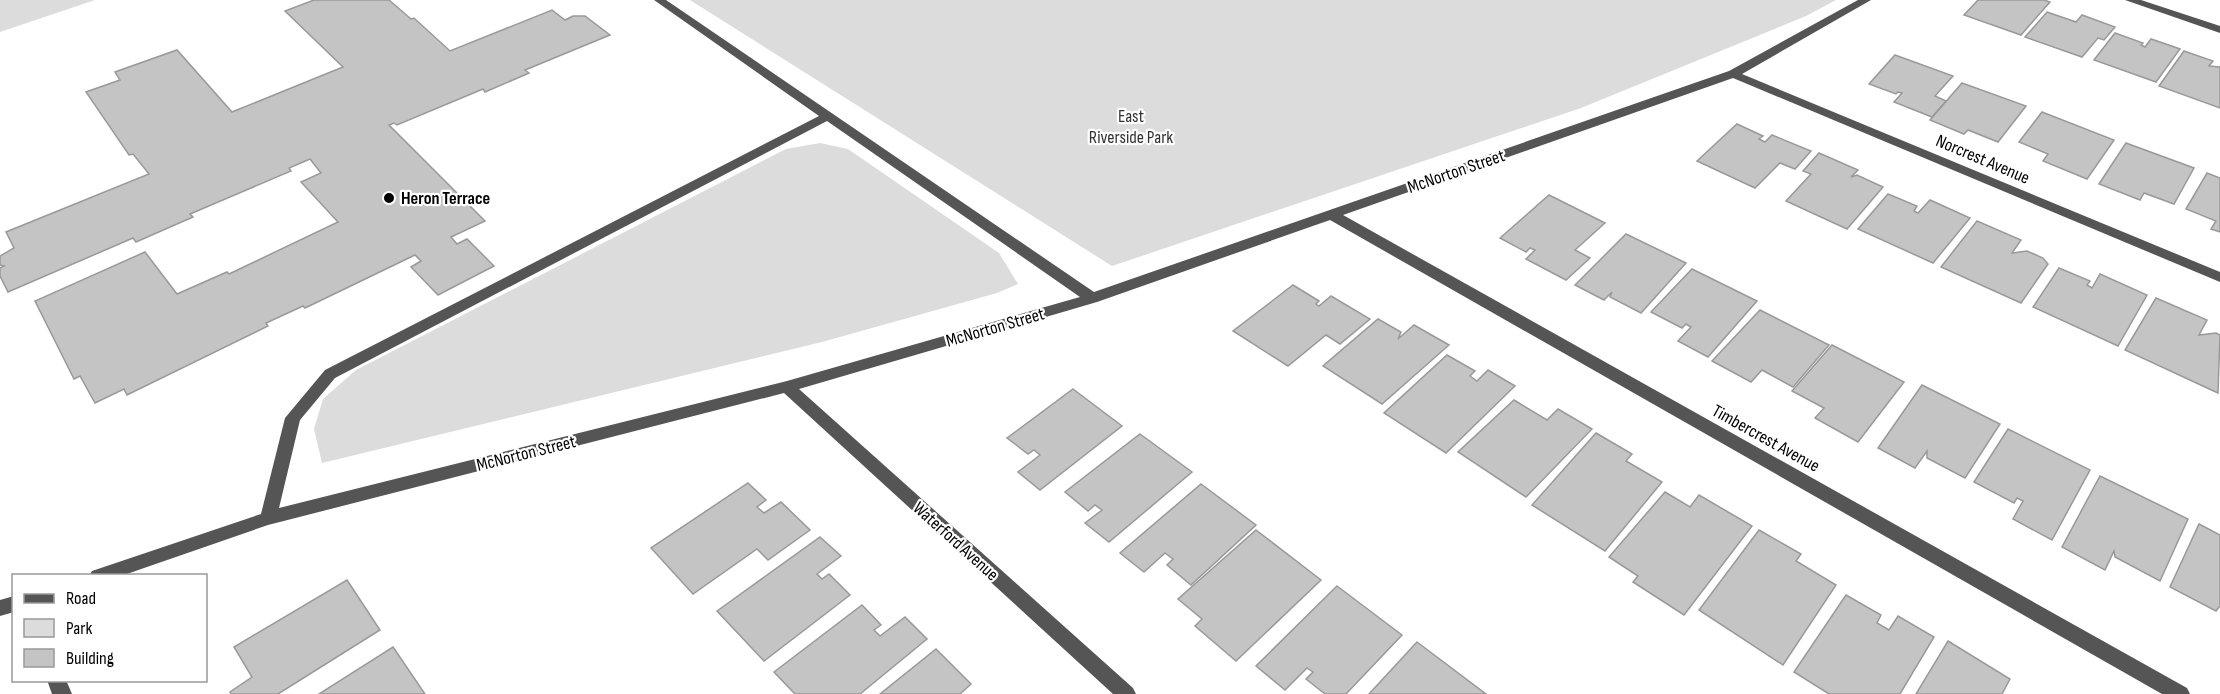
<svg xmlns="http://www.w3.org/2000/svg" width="2220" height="694" font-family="'Sofia Sans Condensed',sans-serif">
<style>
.green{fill:#dcdcdc}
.building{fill:#c4c4c4;stroke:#999;stroke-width:1.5}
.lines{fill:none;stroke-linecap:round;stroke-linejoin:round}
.minor{fill:#555;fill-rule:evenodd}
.poi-dot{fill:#000;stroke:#fff;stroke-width:2}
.labels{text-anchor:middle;stroke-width:4.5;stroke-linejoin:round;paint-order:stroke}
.park-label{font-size:18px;fill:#333;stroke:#fff}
.street-label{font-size:18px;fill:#000;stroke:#fff}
.poi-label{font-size:18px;font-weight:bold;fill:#000;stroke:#fff;text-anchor:start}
</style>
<rect width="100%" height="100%" fill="#fff"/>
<g class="green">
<path d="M0 0H95L0 32Z"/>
<path d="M690 0H1836L1806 16 1581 108 1112 266Z"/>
<path d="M820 143 848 149 999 253 1018 284 997 293 822 342 322 463 314 429 323 399 356 370 786 149Z"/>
</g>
<g class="building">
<path d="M314 0H389L411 19 414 18 450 51 552 10 565 20 573 16H585L610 35 525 70 529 73 485 92 483 89 397 125 394 123 389 125 485 221 451 237 457 244 467 239 494 266 438 295 411 267 421 261 415 255 305 308 303 306 266 323 268 326 127 395 124 389 95 403 80 376 74 379 35 301 145 252 177 294 227 272 229 274 338 222 301 182 321 173 310 159 289 168 291 171 190 214 193 217 136 242 133 238 8 292 0 276V268L4 266 0 265V256L14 248 6 232 149 174 133 154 129 155 86 92 120 80 115 72 177 50 232 112 343 67 285 11Z"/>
<path d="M1978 0H2044L2050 2 2021 35 1964 15Z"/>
<path d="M2047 12 2076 22 2082 15 2115 27 2104 40 2098 38 2082 57 2025 37Z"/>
<path d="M2115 33 2143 43 2141 45 2145 47 2151 39 2180 49 2156 82 2094 60Z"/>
<path d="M2184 51 2213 61 2209 66 2220 67V108L2159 86Z"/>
<path d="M1895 55 1953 76 1935 96 1946 101 1932 117 1894 102 1902 93 1898 92 1896 94 1869 84Z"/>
<path d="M1962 83 2026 106 1998 142 1968 130 1964 134 1930 120Z"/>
<path d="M2042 112 2114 140 2087 179 2043 161 2048 154 2019 142Z"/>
<path d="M1737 124 1763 136 1759 139 1765 142 1772 135 1811 151 1795 169 1780 163 1755 188 1697 161Z"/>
<path d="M2126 143 2194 168 2174 204 2144 193 2140 200 2099 184Z"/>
<path d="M1819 153 1858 170 1851 177 1857 175 1883 187 1847 229 1786 201 1811 174 1803 171Z"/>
<path d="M2207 173 2220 178V232L2211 229 2216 221 2186 209Z"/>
<path d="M1888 194 1917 206 1914 211 1918 213 1930 200 1970 218 1933 263 1858 229Z"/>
<path d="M1549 195 1605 223 1575 250 1590 258 1566 280 1526 259 1535 250 1530 248 1526 252 1500 238Z"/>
<path d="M1977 221 2021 240 2012 253 2027 251 2043 258 2048 264 2021 303 1941 267Z"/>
<path d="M1626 234 1686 263 1641 313 1610 297 1612 292 1604 300 1575 285Z"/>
<path d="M2059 268 2090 281 2087 285 2092 288 2100 274 2147 295 2118 346 2033 307Z"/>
<path d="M1692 269 1757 301 1708 357 1678 341 1691 327 1686 324 1682 328 1651 312Z"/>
<path d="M1293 285 1319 301 1316 304 1319 306 1331 296 1370 319 1340 344 1326 335 1288 366 1233 331Z"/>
<path d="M2156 298 2207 320 2199 335 2216 333 2220 335 2218 393 2125 350Z"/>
<path d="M1760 310 1829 345 1793 387 1762 370 1751 382 1712 361Z"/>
<path d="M1378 319 1401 332 1398 339 1414 325 1449 345 1382 404 1323 366Z"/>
<path d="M1832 345 1904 382 1858 442 1815 418 1824 408 1792 391Z"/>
<path d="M1447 355 1475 371 1470 376 1477 381 1488 370 1515 386 1446 453 1384 413Z"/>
<path d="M1922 385 2000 424 1965 478 1927 458V451L1915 468 1878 448Z"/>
<path d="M1073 389 1122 426 1040 490 1018 472 1040 455 1034 450 1028 454 1007 438Z"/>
<path d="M1514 400 1547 420 1558 409 1592 429 1526 497 1458 452Z"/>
<path d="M2008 429 2090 470 2052 540 2013 519 2023 501 2017 498 2014 503 1974 482Z"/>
<path d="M1596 433 1632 454 1626 461 1662 482 1605 551 1532 505Z"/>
<path d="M1140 434 1192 472 1109 542 1085 523 1102 510 1095 505 1088 511 1065 492Z"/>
<path d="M2100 476 2188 519 2160 581 2115 557 2114 551 2105 570 2062 547Z"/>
<path d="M748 483 766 500 757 507 764 513 781 502 810 530 768 560 757 549 693 594 651 548Z"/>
<path d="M1201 484 1256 525 1191 585 1167 565 1173 559 1165 553 1144 572 1120 553Z"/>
<path d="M1665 492 1690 507 1699 495 1752 526 1684 615 1633 582 1638 576 1609 557Z"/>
<path d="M2199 524 2220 535V606L2216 611 2170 587Z"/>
<path d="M1256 530 1321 580 1236 661 1195 626 1202 619 1178 599Z"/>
<path d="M1759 530 1801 554 1796 561 1836 585 1783 665 1699 610Z"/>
<path d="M820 537 841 556 817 574 822 579 829 574 850 595 764 661 717 611Z"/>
<path d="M347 580 380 630 278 694H231L230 692 252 677 234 647Z"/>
<path d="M1337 586 1402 635 1346 694H1325L1306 679 1313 672 1307 668 1285 690 1256 666Z"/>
<path d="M1846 595 1881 615 1877 623 1889 630 1898 616 1934 637 1900 694H1829L1794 672Z"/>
<path d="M862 605 881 625 874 630 880 636 905 617 927 639 860 694H795L774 672Z"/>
<path d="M1948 641 2010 679 2002 694H1916Z"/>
<path d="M1417 642 1486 694H1369Z"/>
<path d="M393 647 425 694H319Z"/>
<path d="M936 649 971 684 960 694H880Z"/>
</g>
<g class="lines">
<g class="minor">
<path d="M654 0H666L1094 292 1729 71 1858 0H1871L1742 74 2220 272V282L1733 78 1343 215 2187 688 2190 694H2162L1330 220 1097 302 799 389 1133 688 1136 694H1113L784 393 268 525 121 576H89L92 571 261 514 285 418 325 370 819 116ZM827 121 1080 297 787 381 279 508 300 420 335 378Z"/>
<path d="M2125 0H2141L2220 26V33Z"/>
<path d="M14 596V612L0 616V600Z"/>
<path d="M47 680H66L72 694H52Z"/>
</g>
</g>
<circle class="poi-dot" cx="389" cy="198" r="6"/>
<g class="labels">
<g class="park-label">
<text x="1131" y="122">East<tspan x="1131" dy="21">Riverside Park</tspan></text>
</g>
<g class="street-label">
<text transform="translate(1983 159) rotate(23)" y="6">Norcrest Avenue</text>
<text transform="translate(1456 171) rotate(-19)" y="6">McNorton Street</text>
<text transform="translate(995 327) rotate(-16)" y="6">McNorton Street</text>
<text transform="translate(1766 438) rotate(29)" y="6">Timbercrest Avenue</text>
<text transform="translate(526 453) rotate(-14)" y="6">McNorton Street</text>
<text transform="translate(956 541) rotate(42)" y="6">Waterford Avenue</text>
</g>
<g class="poi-label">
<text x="401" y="204">Heron Terrace</text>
</g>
</g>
<rect x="12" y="574" width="195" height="108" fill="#ffffff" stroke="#999999" stroke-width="1.5"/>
<rect x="24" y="594" width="30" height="9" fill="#555555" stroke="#999999" stroke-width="1.5"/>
<text x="66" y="604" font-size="18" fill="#000000">Road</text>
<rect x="24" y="619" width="30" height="18" fill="#dcdcdc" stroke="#999999" stroke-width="1.5"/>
<text x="66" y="634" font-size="18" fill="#000000">Park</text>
<rect x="24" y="649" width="30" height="18" fill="#c4c4c4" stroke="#999999" stroke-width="1.5"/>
<text x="66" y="664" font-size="18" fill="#000000">Building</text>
</svg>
